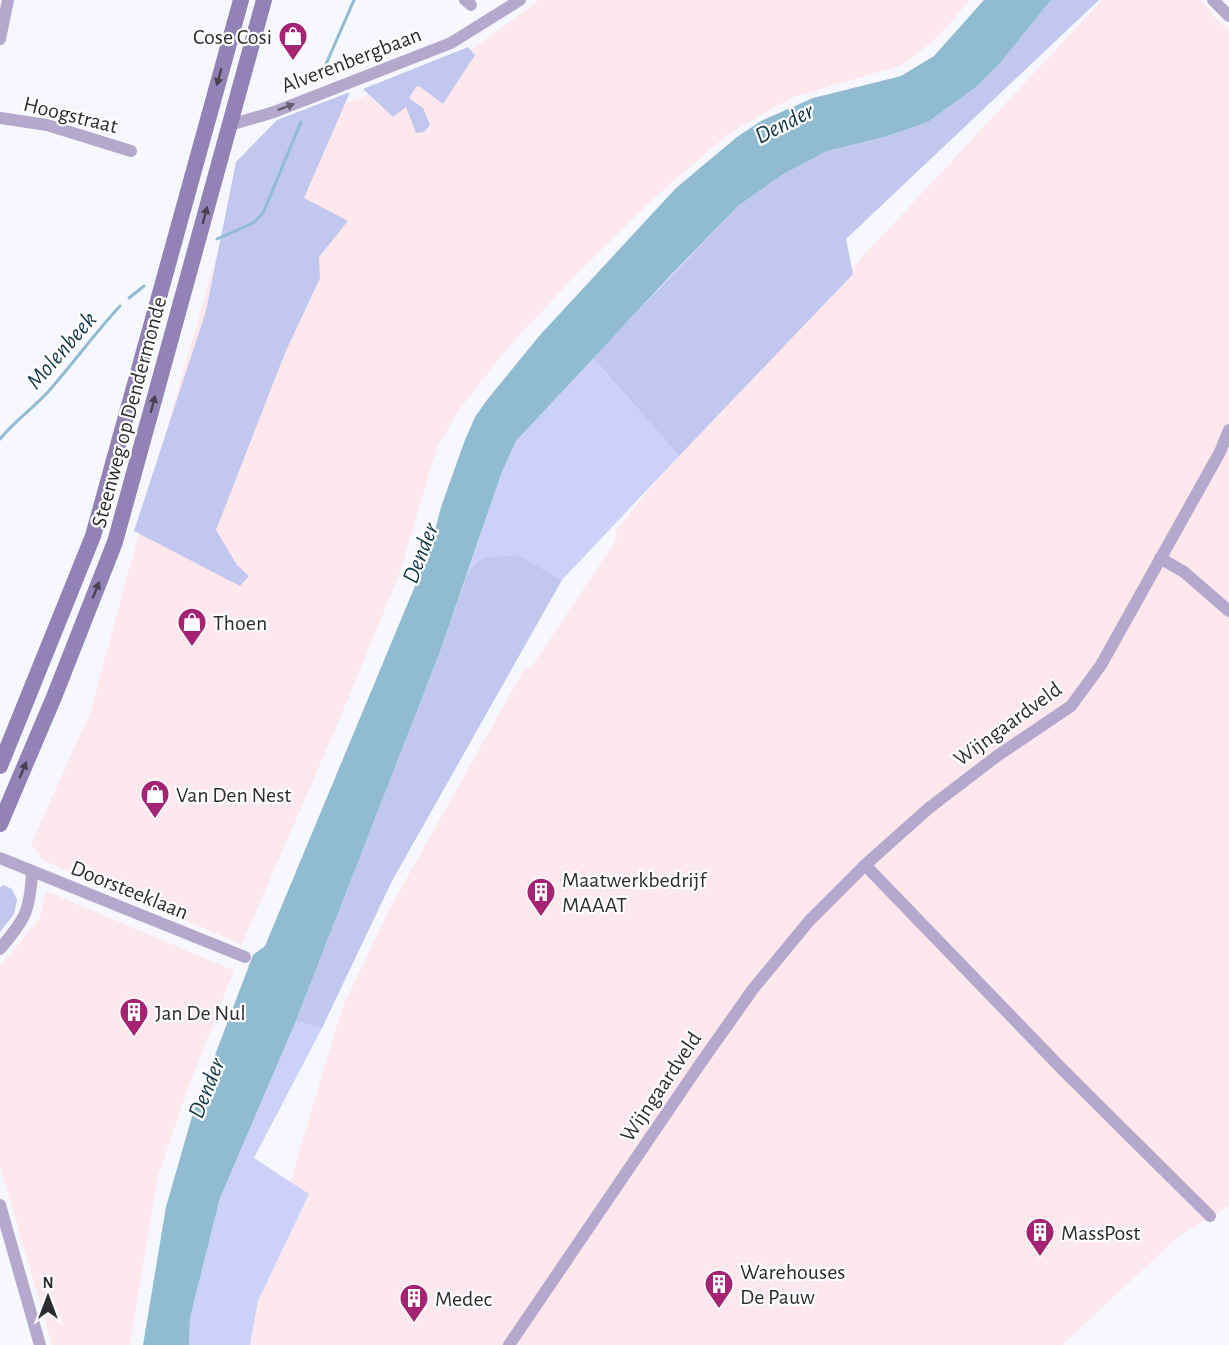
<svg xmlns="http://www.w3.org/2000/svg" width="1229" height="1345" font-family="'Alegreya Sans',sans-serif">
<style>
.industrial{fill:#fde8ee}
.green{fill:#ccd1f9}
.forest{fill:#c1c7ee}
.water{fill:#90bbd1}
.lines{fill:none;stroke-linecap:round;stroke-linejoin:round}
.stream{stroke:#90bbd1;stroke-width:3}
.minor{stroke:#b4a9cd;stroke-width:12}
.secondary{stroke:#9282b6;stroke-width:16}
.oneway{fill:#474353}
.oneway2{fill:#645f70}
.labels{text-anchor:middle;stroke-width:4.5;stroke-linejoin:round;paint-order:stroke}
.poi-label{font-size:22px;fill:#2e2e32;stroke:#fff;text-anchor:start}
.street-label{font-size:22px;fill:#2e2e32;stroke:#fff}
.water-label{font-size:24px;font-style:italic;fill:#14394b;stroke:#fff}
</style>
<rect width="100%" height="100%" fill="#f7f8ff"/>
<g class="industrial">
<path d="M539 0H970L938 37 902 65 791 98 727 135 653 199 574 277 506 350 459 410 437 448 399 575 338 723 242 944 234 970 185 1097 158 1176 130 1345H52L0 1166V966L40 918 46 891 233 970 241 944 44 861 31 844 90 713 172 411 246 152 274 127 360 98 468 52Z"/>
<path d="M1102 0H1200L1212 12 1211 14 1229 31V1206L1179 1236 1062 1345H250L258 1301 309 1194 289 1186 342 1008 390 908 526 666 530 669 614 543 617 536 615 532 672 461Z"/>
</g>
<g class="green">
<path d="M593 358 679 456 562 580 519 555 468 572 502 472 516 441Z"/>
<path d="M296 1021 322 1028 254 1158 309 1194 258 1301 250 1345H189L190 1318 220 1198Z"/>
</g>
<g class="forest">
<path d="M1051 0H1099L846 239 853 274 679 456 593 358 738 206 782 175 827 151 885 137 928 122 975 88 1001 62Z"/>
<path d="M468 47 475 55 443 104 419 86 416 87 409 98 423 108 430 125 424 132 416 133 406 107 393 117 363 89Z"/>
<path d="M350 92 304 198 348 221 319 257 320 278 285 353 216 530 237 565 249 576 240 586 134 531 206 311 236 162 277 120Z"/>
<path d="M519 555 562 580 392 881 322 1028 296 1021 440 652 468 572 483 558Z"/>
<path d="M3 885 12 889 17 900 14 914 0 932V888Z"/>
</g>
<path class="water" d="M984 0H1051L1001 62 975 88 928 122 885 137 827 151 782 175 738 206 672 274 516 441 502 472 440 652 296 1021 220 1198 190 1318 189 1345H143L166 1207 193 1113 253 955 265 946 430 550 441 507 465 440 475 417 487 400 540 335 676 188 737 137 761 121 813 98 901 76 934 56Z"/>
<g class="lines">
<g class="stream">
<path d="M320 78 354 0"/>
<path d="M217 239 253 223 263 213 301 122"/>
<path d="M129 298 144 286"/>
<path d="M0 439C14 422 32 409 47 393 72 365 94 334 120 306"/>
</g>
<g class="minor">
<path d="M465 0 471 5"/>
<path d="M1213 0 1229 16"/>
<path d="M0 39 8 0"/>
<path d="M0 118 47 125 131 151"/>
<path d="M230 125 274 112 451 43 520 0"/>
<path d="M1160 558 1184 572 1229 611"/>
<path d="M0 858 245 957"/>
<path d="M865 865 1063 1070 1210 1216"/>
<path d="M0 949C25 919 30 912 32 872"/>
<path d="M0 1205 40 1345"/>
<path d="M509 1345 700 1064 753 989 810 920 865 865 929 808 997 756 1071 706 1101 665 1220 452 1229 430"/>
</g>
<g class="secondary">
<path d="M0 766 93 536 241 0"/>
<path d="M0 824 54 697 115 542 264 0"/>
</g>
</g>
<defs><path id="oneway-solid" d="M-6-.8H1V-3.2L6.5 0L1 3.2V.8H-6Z" transform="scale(1.5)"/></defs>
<g class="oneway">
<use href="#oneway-solid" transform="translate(219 77) rotate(105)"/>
<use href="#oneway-solid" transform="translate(205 215) rotate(-75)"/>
<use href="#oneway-solid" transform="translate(153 404) rotate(-75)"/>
<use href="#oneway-solid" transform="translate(96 590) rotate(-68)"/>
<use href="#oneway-solid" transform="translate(23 770) rotate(-67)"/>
</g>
<use class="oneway2" href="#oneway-solid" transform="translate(286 107) rotate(-21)"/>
<defs>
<g id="shop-pin" transform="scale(1.5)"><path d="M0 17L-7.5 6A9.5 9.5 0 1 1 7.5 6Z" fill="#a42373" stroke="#fff"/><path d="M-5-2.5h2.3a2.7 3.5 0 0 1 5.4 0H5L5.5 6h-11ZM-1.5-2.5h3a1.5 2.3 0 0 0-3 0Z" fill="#fff"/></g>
<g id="building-pin" transform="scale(1.5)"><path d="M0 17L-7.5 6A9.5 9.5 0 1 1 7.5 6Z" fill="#a42373" stroke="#fff"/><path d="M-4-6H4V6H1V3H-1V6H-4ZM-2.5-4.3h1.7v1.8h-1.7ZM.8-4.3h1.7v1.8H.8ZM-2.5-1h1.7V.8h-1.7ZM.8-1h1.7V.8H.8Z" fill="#fff"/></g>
</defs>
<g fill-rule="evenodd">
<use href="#shop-pin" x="293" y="36"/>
<use href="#shop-pin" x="192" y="622"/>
<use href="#shop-pin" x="155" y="794"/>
<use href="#building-pin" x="541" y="892"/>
<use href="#building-pin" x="134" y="1012"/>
<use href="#building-pin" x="1040" y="1232"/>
<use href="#building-pin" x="719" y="1284"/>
<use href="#building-pin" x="414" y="1298"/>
</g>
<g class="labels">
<g class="poi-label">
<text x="272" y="44" text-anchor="end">Cose Cosi</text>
<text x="213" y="630">Thoen</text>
<text x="176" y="802">Van Den Nest</text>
<text x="562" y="887">Maatwerkbedrijf<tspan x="562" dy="25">MAAAT</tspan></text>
<text x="155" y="1020">Jan De Nul</text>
<text x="1061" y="1240">MassPost</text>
<text x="740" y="1279">Warehouses<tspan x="740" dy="25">De Pauw</tspan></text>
<text x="435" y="1306">Medec</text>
</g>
<g class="street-label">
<text transform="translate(351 59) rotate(-21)" y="8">Alverenbergbaan</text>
<text transform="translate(71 114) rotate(14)" y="8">Hoogstraat</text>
<text transform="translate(128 412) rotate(-75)" y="8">Steenweg op Dendermonde</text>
<text transform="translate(1007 723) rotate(-36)" y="8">Wijngaardveld</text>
<text transform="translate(130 889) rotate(22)" y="8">Doorsteeklaan</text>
<text transform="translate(660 1086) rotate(-56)" y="8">Wijngaardveld</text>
</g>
<g class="water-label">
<text transform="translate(784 123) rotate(-27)" y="8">Dender</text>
<text transform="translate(61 350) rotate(-49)" y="8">Molenbeek</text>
<text transform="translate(420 553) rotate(-69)" y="8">Dender</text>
<text transform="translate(206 1088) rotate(-68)" y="8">Dender</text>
</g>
</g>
<g transform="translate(48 1297)" stroke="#ffffff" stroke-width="4.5" paint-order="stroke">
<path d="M0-4.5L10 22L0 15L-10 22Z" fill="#2e2e32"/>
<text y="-9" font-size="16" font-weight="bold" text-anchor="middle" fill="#2e2e32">N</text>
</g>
</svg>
